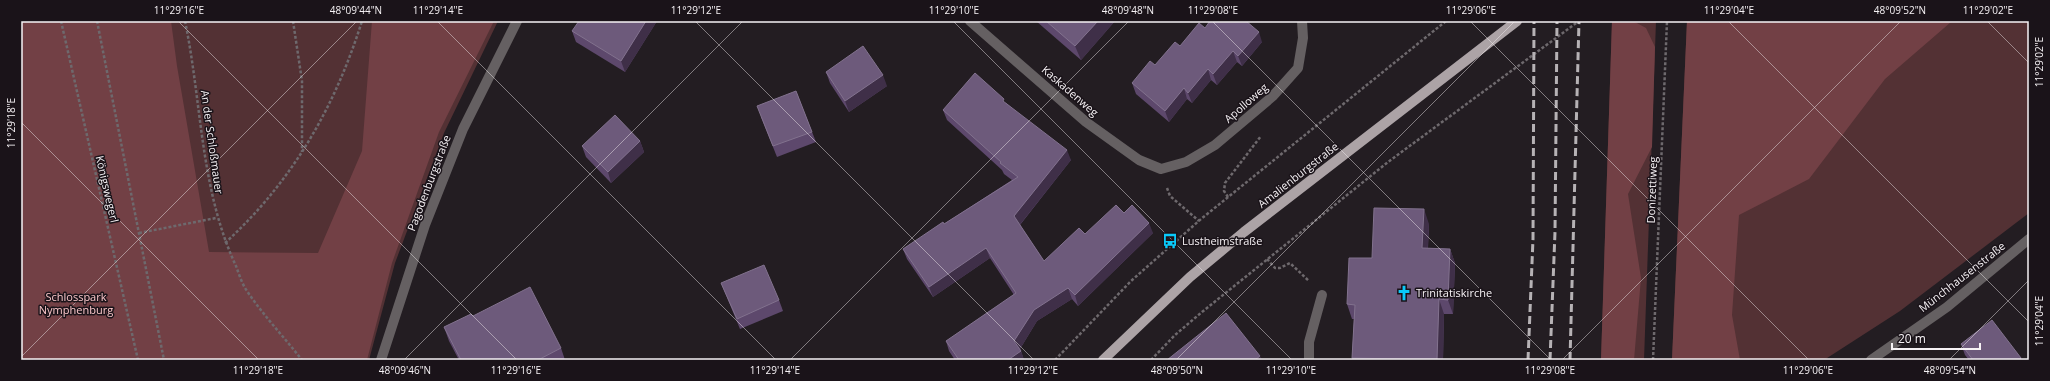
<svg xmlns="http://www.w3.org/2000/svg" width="2050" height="381" font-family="'Open Sans',sans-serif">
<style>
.green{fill:#533134}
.forest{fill:#724045}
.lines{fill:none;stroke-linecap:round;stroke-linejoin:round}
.path{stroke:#6e696d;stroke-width:2.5;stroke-dasharray:3 2;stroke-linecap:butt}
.minor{stroke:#656062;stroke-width:10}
.primary{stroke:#aca3a6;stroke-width:10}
.rail{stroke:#b6b2b5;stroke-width:3;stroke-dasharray:8 4;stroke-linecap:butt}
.wall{fill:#5d486c}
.shaded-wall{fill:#3f2f48}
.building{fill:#6d5a7b;stroke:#82728e}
.ticks{fill:none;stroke:#f6f2f5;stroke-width:1;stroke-opacity:0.45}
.labels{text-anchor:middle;stroke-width:3;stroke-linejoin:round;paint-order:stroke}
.street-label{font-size:11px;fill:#f6f2f5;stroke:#1a1319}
.poi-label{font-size:11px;fill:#f6f2f5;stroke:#1a1319;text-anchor:start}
.park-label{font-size:11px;fill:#fbc7ca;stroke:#1a1319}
.neatline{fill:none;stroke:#f6f2f5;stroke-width:1.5}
.ticks-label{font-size:10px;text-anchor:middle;fill:#f6f2f5}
</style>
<rect width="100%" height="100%" fill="#231d22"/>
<g class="green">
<path d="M21 21H498L444 133 395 263 369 360H21Z"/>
<path d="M1612 21H1656L1644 360H1601Z"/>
<path d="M1687 21H2029V213L1900 311 1824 360H1672Z"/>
</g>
<g class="forest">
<path d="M21 21H171L177 66 209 252 318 253 362 151 372 21H494L439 132 392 263 367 360H21Z"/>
<path d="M1612 21H1633L1646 28 1655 47 1652 147 1628 194 1641 278 1634 360H1601Z"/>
<path d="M1687 21 1951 22 1885 79 1809 179 1739 215 1732 315 1740 360H1672Z"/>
</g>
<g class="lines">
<g class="path">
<path d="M61 21 138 360"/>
<path d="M97 21 164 360"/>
<path d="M185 21C202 103 200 189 236 266 239 274 242 284 247 291 263 315 284 337 302 360"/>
<path d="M293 21 302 81V152"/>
<path d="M1167 188 1170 196 1199 221"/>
<path d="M1228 197 1224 191 1225 183 1261 136"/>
<path d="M139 233 216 218"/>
<path d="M225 243C292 182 335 107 362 21"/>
<path d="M1267 259 1275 268H1280L1290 263 1309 281"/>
<path d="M1055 360 1131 281 1201 219 1446 21"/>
<path d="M1151 360 1175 335 1202 312 1388 162 1579 21"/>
<path d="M1653 360 1667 21"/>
</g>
<g class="minor">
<path d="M970 21 1086 122 1139 160 1161 169 1186 162 1215 145 1273 96 1298 68 1303 38 1302 21"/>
<path d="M381 360 425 225 463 129 517 21"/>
<path d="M1309 360V342L1322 295"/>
<path d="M1871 360 1947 307 2029 239"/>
</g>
<path class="primary" d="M1103 360 1190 277 1244 232 1517 21"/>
<g class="rail">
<path d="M1528 360 1533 239 1534 21"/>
<path d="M1550 360 1555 232 1557 21"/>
<path d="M1570 360 1579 21"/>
</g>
</g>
<g class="wall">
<path d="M657 21 625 72 576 42 572 31Z"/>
<path d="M1036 21H1115L1081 60Z"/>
<path d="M1262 42 1242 66 1237 62 1217 85 1211 80 1192 103 1187 99 1169 122 1136 94 1132 83 1180 46Z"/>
<path d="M826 72 887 86 849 112 830 83Z"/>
<path d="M796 91 816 142 777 157 761 117Z"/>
<path d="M1006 103 1071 160 1020 225 1044 261 1085 234 1124 213 1153 233 1078 306 1072 299 1037 321 1020 349 1021 351 1024 360H955L949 351 946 341 1014 295 990 258 933 297 907 259 903 249 944 224 1012 180 1004 174 1002 170 947 120 943 110Z"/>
<path d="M640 141 644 152 611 183 586 157 582 146Z"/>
<path d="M1429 224 1428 248 1450 249 1455 263 1453 314H1444L1443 360H1353L1352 358 1354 319H1352L1347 304 1372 258Z"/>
<path d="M721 283 779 300 783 311 740 329Z"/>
<path d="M473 316 561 348 565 360H459L449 341 444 327Z"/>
<path d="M1961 344 2021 358 2022 360H1969L1965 355Z"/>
</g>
<g class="shaded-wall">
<path d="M646 21H657L625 72 621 61Z"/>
<path d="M1098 21H1115L1081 60 1075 46Z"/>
<path d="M1259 32 1262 42 1242 66 1238 56Z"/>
<path d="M1233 51 1237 62 1217 85 1213 74Z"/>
<path d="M1208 69 1211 80 1192 103 1188 93Z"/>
<path d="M883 75 887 86 849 112 845 101Z"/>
<path d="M1184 88 1187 99 1169 122 1165 111Z"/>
<path d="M640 141 644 152 611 183 608 172Z"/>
<path d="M1067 150 1071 160 1018 227 1014 216Z"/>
<path d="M1424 209 1429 224 1427 262 1422 248Z"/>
<path d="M1149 223 1153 233 1078 306 1075 295Z"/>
<path d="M986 248 990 258 933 297 929 287Z"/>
<path d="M1450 249 1455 263 1453 314 1448 300Z"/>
<path d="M1068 288 1072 299 1037 321 1018 352 1014 341 1034 310Z"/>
<path d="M1439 299 1444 314 1443 360H1437Z"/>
<path d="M1021 351 1024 360H1008Z"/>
<path d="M1260 356 1262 360H1255Z"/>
</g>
<g class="building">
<path d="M579 21H646L621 61 572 31Z"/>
<path d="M1046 21H1098L1075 46Z"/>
<path d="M1210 21H1246L1259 32 1238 56 1233 51 1213 74 1208 69 1188 93 1184 88 1165 111 1132 83 1150 61 1155 65 1175 42 1180 46 1199 23 1205 28Z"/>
<path d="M863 46 883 75 845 101 826 72Z"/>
<path d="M975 73 1004 99 1003 101 1067 150 1014 216 1044 261 1079 228 1085 234 1116 205 1124 213 1132 205 1149 223 1075 295 1068 288 1034 310 1014 341 1021 351 1008 360H959L946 341 1016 293 986 248 929 287 903 249 943 222 944 224 1018 177 1000 163 1001 162 943 110Z"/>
<path d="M796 91 812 132 773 146 757 106Z"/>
<path d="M615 115 640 141 608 172 582 146Z"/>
<path d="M1374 208 1424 209 1422 248 1450 249 1448 300 1439 299 1437 360H1400V359L1352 358 1355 305 1347 304 1349 258H1372Z"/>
<path d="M764 265 779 300 737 319 721 283Z"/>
<path d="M530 287 561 348 538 360H461L444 327 471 314 473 316Z"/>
<path d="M1226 313 1260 356 1255 360H1167Z"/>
<path d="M1992 320 2021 358 2019 360H1973L1961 344Z"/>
</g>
<path class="ticks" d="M178 21 517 360M437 21 776 360M695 21 1034 360M953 21 1292 360M1212 21 1551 360M1470 21 1809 360M1728 21 2029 322M1987 21 2029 63M21 122 259 360M21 357 357 21M404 360 743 21M790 360 1129 21M1176 360 1515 21M1562 360 1901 21M1949 360 2029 280"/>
<defs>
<g id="bus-bare" transform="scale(1.2)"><path d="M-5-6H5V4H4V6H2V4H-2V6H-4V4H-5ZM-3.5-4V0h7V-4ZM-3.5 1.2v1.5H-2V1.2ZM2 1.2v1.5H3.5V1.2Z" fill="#0acafa" stroke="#1a1319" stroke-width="2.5" paint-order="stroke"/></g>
<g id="church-bare" transform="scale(1.2)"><path d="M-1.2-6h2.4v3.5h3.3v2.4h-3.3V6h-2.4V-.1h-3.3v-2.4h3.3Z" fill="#0acafa" stroke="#1a1319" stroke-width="2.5" paint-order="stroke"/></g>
</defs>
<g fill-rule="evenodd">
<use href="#bus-bare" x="1170" y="241"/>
<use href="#church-bare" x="1404" y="293"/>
</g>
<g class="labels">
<g class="street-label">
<text transform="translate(1070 91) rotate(41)" y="4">Kaskadenweg</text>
<text transform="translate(1246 103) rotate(-41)" y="4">Apolloweg</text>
<text transform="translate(212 142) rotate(82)" y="4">An der Schloßmauer</text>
<text transform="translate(1298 175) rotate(-38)" y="4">Amalienburgstraße</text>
<text transform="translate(429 183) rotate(-69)" y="4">Pagodenburgstraße</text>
<text transform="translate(107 189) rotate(77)" y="4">Königswegerl</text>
<text transform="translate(1652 190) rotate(-88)" y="4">Donizettiweg</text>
<text transform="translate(1962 277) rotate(-38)" y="4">Münchhausenstraße</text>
</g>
<g class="poi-label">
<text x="1182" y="245">Lustheimstraße</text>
<text x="1416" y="297">Trinitatiskirche</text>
</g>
<g class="park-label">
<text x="76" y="301">Schlosspark<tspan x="76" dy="13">Nymphenburg</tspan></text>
</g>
</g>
<rect width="2050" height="381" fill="none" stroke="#1a1319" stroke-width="44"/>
<path d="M1892 343v6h88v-6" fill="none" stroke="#f6f2f5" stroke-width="2"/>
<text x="1898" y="343" font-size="12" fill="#f6f2f5" stroke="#1a1319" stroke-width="3" paint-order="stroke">20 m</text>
<rect x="22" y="22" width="2006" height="337" class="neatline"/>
<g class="ticks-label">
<text x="179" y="14">11°29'16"E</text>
<text x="356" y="14">48°09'44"N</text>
<text x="438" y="14">11°29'14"E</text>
<text x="696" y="14">11°29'12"E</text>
<text x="954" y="14">11°29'10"E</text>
<text x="1128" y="14">48°09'48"N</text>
<text x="1213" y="14">11°29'08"E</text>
<text x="1471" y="14">11°29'06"E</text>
<text x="1729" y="14">11°29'04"E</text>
<text x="1900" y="14">48°09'52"N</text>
<text x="1988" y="14">11°29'02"E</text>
<text transform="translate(2039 62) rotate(-90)" y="4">11°29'02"E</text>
<text transform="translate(11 123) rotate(-90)" y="4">11°29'18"E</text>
<text transform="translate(2039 321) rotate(-90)" y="4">11°29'04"E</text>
<text x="258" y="374">11°29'18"E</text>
<text x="405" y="374">48°09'46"N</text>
<text x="516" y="374">11°29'16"E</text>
<text x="775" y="374">11°29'14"E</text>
<text x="1033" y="374">11°29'12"E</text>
<text x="1177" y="374">48°09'50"N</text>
<text x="1291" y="374">11°29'10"E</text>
<text x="1550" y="374">11°29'08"E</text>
<text x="1808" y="374">11°29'06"E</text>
<text x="1950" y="374">48°09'54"N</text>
</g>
</svg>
